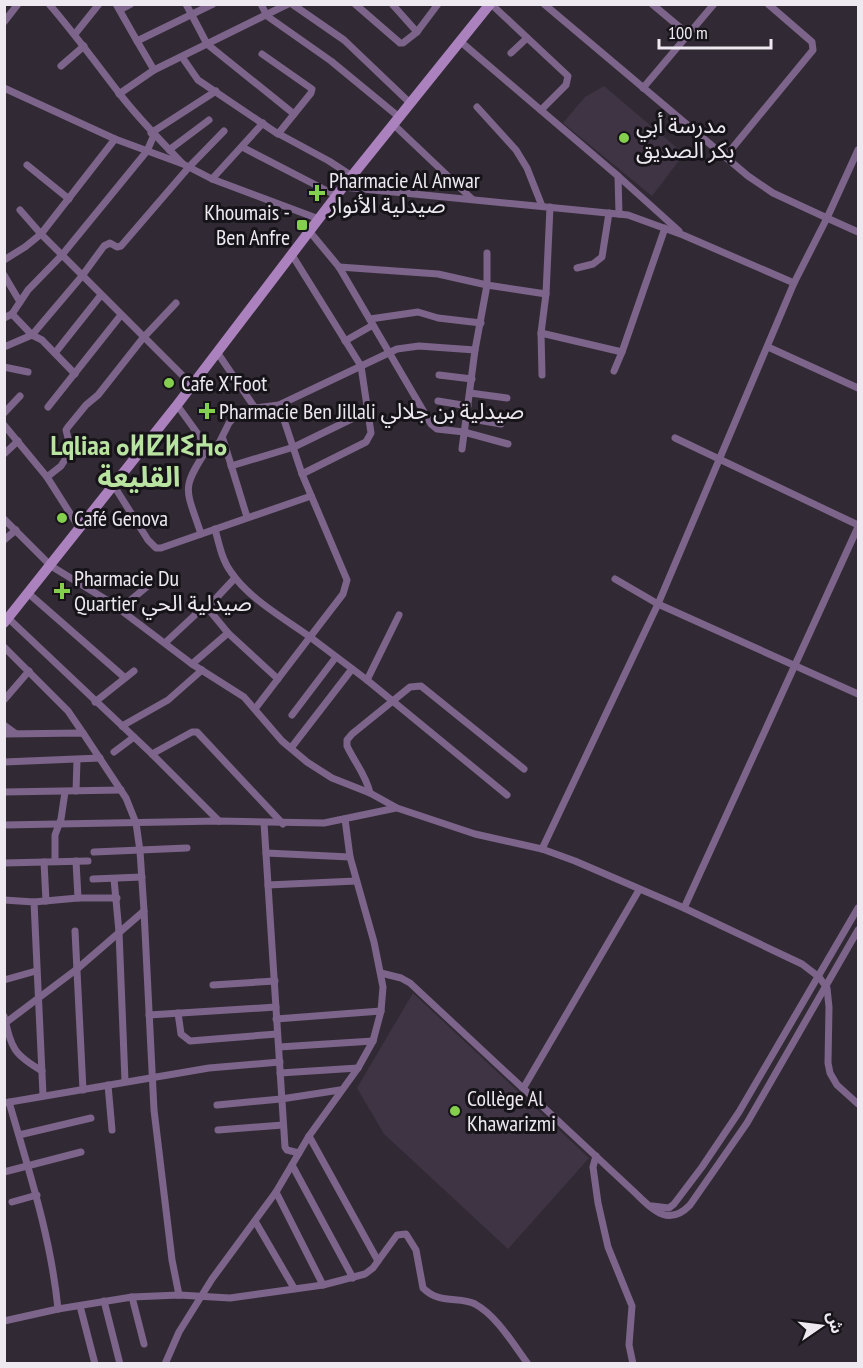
<svg xmlns="http://www.w3.org/2000/svg" width="863" height="1368" font-family="'PT Sans Narrow','Noto Sans Arabic','Noto Sans Tifinagh',sans-serif">
<style>
.built{fill:#3e3443}
.lines{fill:none;stroke-linecap:round;stroke-linejoin:round}
.street{stroke:#7d648a;stroke-width:7}
.secondary{stroke:#ab82be;stroke-width:10}
.poi-dot{fill:#84cf4d;stroke:#171419;stroke-width:2}
.labels{text-anchor:middle;stroke-width:6;stroke-linejoin:round;paint-order:stroke}
.poi-label{font-size:22px;fill:#eee9f0;stroke:#171419;text-anchor:start}
.district-label{font-size:28px;font-weight:bold;fill:#b9e3a0;stroke:#171419}
</style>
<rect width="100%" height="100%" fill="#312a34"/>
<g class="built">
<path d="M604 86 684 154 652 196 563 123 585 97Z"/>
<path d="M413 993 589 1158 508 1249 384 1134 357 1088Z"/>
</g>
<g class="lines">
<g class="street">
<path d="M49 4C74 33 96 63 119 93 138 118 160 140 182 163"/>
<path d="M116 4 137 41"/>
<path d="M186 4 207 44 294 114"/>
<path d="M261 4 267 16 331 61 399 117"/>
<path d="M292 4 344 40 410 103"/>
<path d="M355 4 400 43H403L417 32 392 4"/>
<path d="M491 4 568 76 566 85 541 110"/>
<path d="M544 4 748 176 773 193 827 218 858 150"/>
<path d="M652 4 689 35"/>
<path d="M120 10 131 4"/>
<path d="M4 22 18 4"/>
<path d="M417 32 438 4"/>
<path d="M75 34 99 4"/>
<path d="M461 42 618 176 619 214"/>
<path d="M511 53 527 38"/>
<path d="M182 57 198 80 278 134 311 93 312 89 262 54"/>
<path d="M61 66 84 46"/>
<path d="M154 70 137 41 213 4"/>
<path d="M4 88 115 139 183 164 212 179 319 219"/>
<path d="M643 88 714 4"/>
<path d="M119 94 154 70 288 4"/>
<path d="M477 107 516 150 527 168 542 206"/>
<path d="M393 124 472 199"/>
<path d="M151 133 216 91"/>
<path d="M279 134 329 161 352 176"/>
<path d="M242 147 337 196"/>
<path d="M169 150 209 120"/>
<path d="M725 157 813 50 812 42 768 4"/>
<path d="M27 165 69 199"/>
<path d="M618 176 679 231"/>
<path d="M212 179 263 123"/>
<path d="M343 187 628 215 683 235 794 283"/>
<path d="M20 210 41 234 192 385"/>
<path d="M310 232 339 267 431 424 437 429 464 432 508 444"/>
<path d="M292 255 361 366 371 433 366 442 302 474"/>
<path d="M4 260 25 247 41 234 115 139"/>
<path d="M339 267 438 274 487 285 546 294 550 207"/>
<path d="M577 268 593 264 602 257 609 213"/>
<path d="M4 275 20 302 12 314 4 318"/>
<path d="M20 302 28 290 62 255 147 151 154 135"/>
<path d="M12 314 32 335 42 340 75 374"/>
<path d="M370 319 418 312 438 318 481 323"/>
<path d="M541 333 622 352"/>
<path d="M345 341 373 325"/>
<path d="M4 347 32 335 82 276 104 246 110 243 117 247 121 246 189 167 224 131"/>
<path d="M768 347 858 388"/>
<path d="M217 352 255 408"/>
<path d="M55 353 101 295"/>
<path d="M4 367 28 372"/>
<path d="M614 371 622 352 665 228"/>
<path d="M439 375 472 379"/>
<path d="M542 375 541 333 546 294"/>
<path d="M470 393 507 398"/>
<path d="M438 401 468 406"/>
<path d="M177 405 208 448"/>
<path d="M279 405 302 474 347 580 343 594 310 637 367 680 507 795"/>
<path d="M48 407 121 315"/>
<path d="M4 413 20 396"/>
<path d="M466 418 501 424"/>
<path d="M4 425 47 477 80 529"/>
<path d="M675 438 858 525"/>
<path d="M223 439 247 517"/>
<path d="M208 448 210 450 217 447 229 423 235 416 255 408 279 405 397 349 419 346 475 350"/>
<path d="M462 449 475 350 487 285V253"/>
<path d="M4 454 18 441"/>
<path d="M231 466 294 447 368 411"/>
<path d="M47 477 61 466 71 450 66 430 68 427 86 405 98 395 143 338 176 303"/>
<path d="M114 486 148 540 156 548H161L311 496"/>
<path d="M4 519 51 566 110 602 192 664 244 697 282 741 307 762 332 778 370 793 397 808 475 834 542 849 575 861 684 908 802 964 819 977 827 988 829 1007 828 1063 830 1073 837 1085 858 1104"/>
<path d="M215 529C219 544 222 560 231 572 248 598 285 619 310 637L255 709"/>
<path d="M201 534C186 488 180 490 208 448"/>
<path d="M4 540 16 530"/>
<path d="M615 579 658 604 858 694"/>
<path d="M28 593 124 677"/>
<path d="M120 609 150 584"/>
<path d="M206 609 235 578"/>
<path d="M8 618 152 754 219 821"/>
<path d="M166 642 196 614 206 609 210 611 228 633 278 679"/>
<path d="M4 647 68 711 83 733"/>
<path d="M192 664 228 633"/>
<path d="M367 680 399 615"/>
<path d="M4 700 29 671"/>
<path d="M95 702 134 671"/>
<path d="M292 715 336 657"/>
<path d="M4 725 15 733"/>
<path d="M122 726 168 700 202 670"/>
<path d="M4 734 83 733 126 798 136 823 140 851 144 911 154 1110 172 1260 179 1295"/>
<path d="M291 748 352 669"/>
<path d="M114 752 134 737"/>
<path d="M152 754 192 732H197L283 824"/>
<path d="M4 762 100 758"/>
<path d="M76 791 77 760"/>
<path d="M4 792 121 790"/>
<path d="M370 793C366 775 355 763 347 746V740L352 734 410 687 421 686 524 769"/>
<path d="M264 823 285 1147 287 1150 299 1153"/>
<path d="M4 825 219 821 324 823 396 808"/>
<path d="M542 849 658 604 794 283 827 218 858 232"/>
<path d="M94 852 187 848"/>
<path d="M266 853 350 857"/>
<path d="M55 861V835L61 819 65 792"/>
<path d="M76 861 78 898"/>
<path d="M44 862 46 901"/>
<path d="M4 863 88 861"/>
<path d="M93 879 142 877"/>
<path d="M114 879 119 932 125 1081"/>
<path d="M268 885 356 881"/>
<path d="M4 900 34 902 43 1095"/>
<path d="M34 902 78 898H117"/>
<path d="M684 908 858 527"/>
<path d="M75 931 83 1090"/>
<path d="M381 973 401 978 410 983 630 1188C649 1205 666 1230 690 1205L747 1123 858 930"/>
<path d="M4 980 36 971"/>
<path d="M213 985 275 981"/>
<path d="M178 1013 181 1034 190 1041 277 1034"/>
<path d="M149 1015 276 1007"/>
<path d="M4 1016C12 1049 13 1054 42 1071"/>
<path d="M276 1019 381 1011"/>
<path d="M4 1024 77 969 144 911"/>
<path d="M279 1047 373 1041"/>
<path d="M280 1073 358 1068"/>
<path d="M108 1085 112 1130"/>
<path d="M524 1087 639 890"/>
<path d="M9 1102C29 1171 51 1238 58 1309"/>
<path d="M4 1103 209 1068 280 1062"/>
<path d="M217 1105 281 1099 340 1090"/>
<path d="M218 1130 283 1125"/>
<path d="M19 1135 91 1118"/>
<path d="M596 1156 593 1167 598 1203 608 1247 632 1306 629 1345 633 1364"/>
<path d="M292 1165 353 1278"/>
<path d="M4 1172 81 1152"/>
<path d="M276 1192 323 1285"/>
<path d="M12 1202 37 1195"/>
<path d="M652 1206 669 1208 674 1204 702 1167 739 1112 858 908"/>
<path d="M255 1221 294 1288"/>
<path d="M378 1261 397 1235 406 1234 416 1250 423 1288C440 1305 459 1296 475 1304 497 1316 513 1344 528 1364"/>
<path d="M132 1297 144 1344"/>
<path d="M104 1301 120 1364"/>
<path d="M80 1306 95 1364"/>
<path d="M4 1321 58 1309 132 1297 179 1295 230 1298 323 1285 365 1274 373 1268 378 1261 309 1136"/>
<path d="M165 1364 179 1332 212 1279 276 1192 309 1136 358 1068 373 1041 381 1011 383 987 374 942 350 857 345 819"/>
</g>
<path class="secondary" d="M4 623 177 405 343 187 490 4"/>
</g>
<g class="poi-dot">
<circle cx="624" cy="138" r="6"/>
<path d="M314 184h6v6h6v6h-6v6h-6v-6h-6v-6h6z"/>
<rect x="296" y="219" width="12" height="12" rx="3"/>
<circle cx="169" cy="383" r="6"/>
<path d="M204 402h6v6h6v6h-6v6h-6v-6h-6v-6h6z"/>
<circle cx="62" cy="518" r="6"/>
<path d="M59 582h6v6h6v6h-6v6h-6v-6h-6v-6h6z"/>
<circle cx="455" cy="1111" r="6"/>
</g>
<g class="labels">
<g class="poi-label">
<text x="636" y="133">مدرسة أبي<tspan x="636" dy="25">بكر الصديق</tspan></text>
<text x="329" y="188">Pharmacie Al Anwar<tspan x="329" dy="25">صيدلية الأنوار</tspan></text>
<text x="290" y="220" text-anchor="end">Khoumais -<tspan x="290" dy="25">Ben Anfre</tspan></text>
<text x="181" y="391">Cafe X'Foot</text>
<text x="219" y="419">Pharmacie Ben Jillali صيدلية بن جلالي</text>
<text x="74" y="526">Café Genova</text>
<text x="74" y="586">Pharmacie Du<tspan x="74" dy="25">Quartier صيدلية الحي</tspan></text>
<text x="467" y="1106">Collège Al<tspan x="467" dy="25">Khawarizmi</tspan></text>
</g>
<g class="district-label">
<text x="139" y="455">Lqliaa ⴰⵍⵇⵍⵉⵄⴰ<tspan x="139" dy="32">القليعة</tspan></text>
</g>
</g>
<rect width="863" height="1368" fill="none" stroke="#eee9f0" stroke-width="12"/>
<g transform="translate(821 1326) rotate(76)" stroke="#171419" stroke-width="4.5" paint-order="stroke">
<path d="M0-4.5L10 22L0 15L-10 22Z" fill="#eee9f0"/>
<text y="-9" font-size="16" font-weight="bold" text-anchor="middle" fill="#eee9f0">ش</text>
</g>
<path d="M659 39v9h112v-9" fill="none" stroke="#eee9f0" stroke-width="3"/>
<text x="668" y="39" font-size="18" fill="#eee9f0" stroke="#171419" stroke-width="4.5" paint-order="stroke">100 m</text>
</svg>
